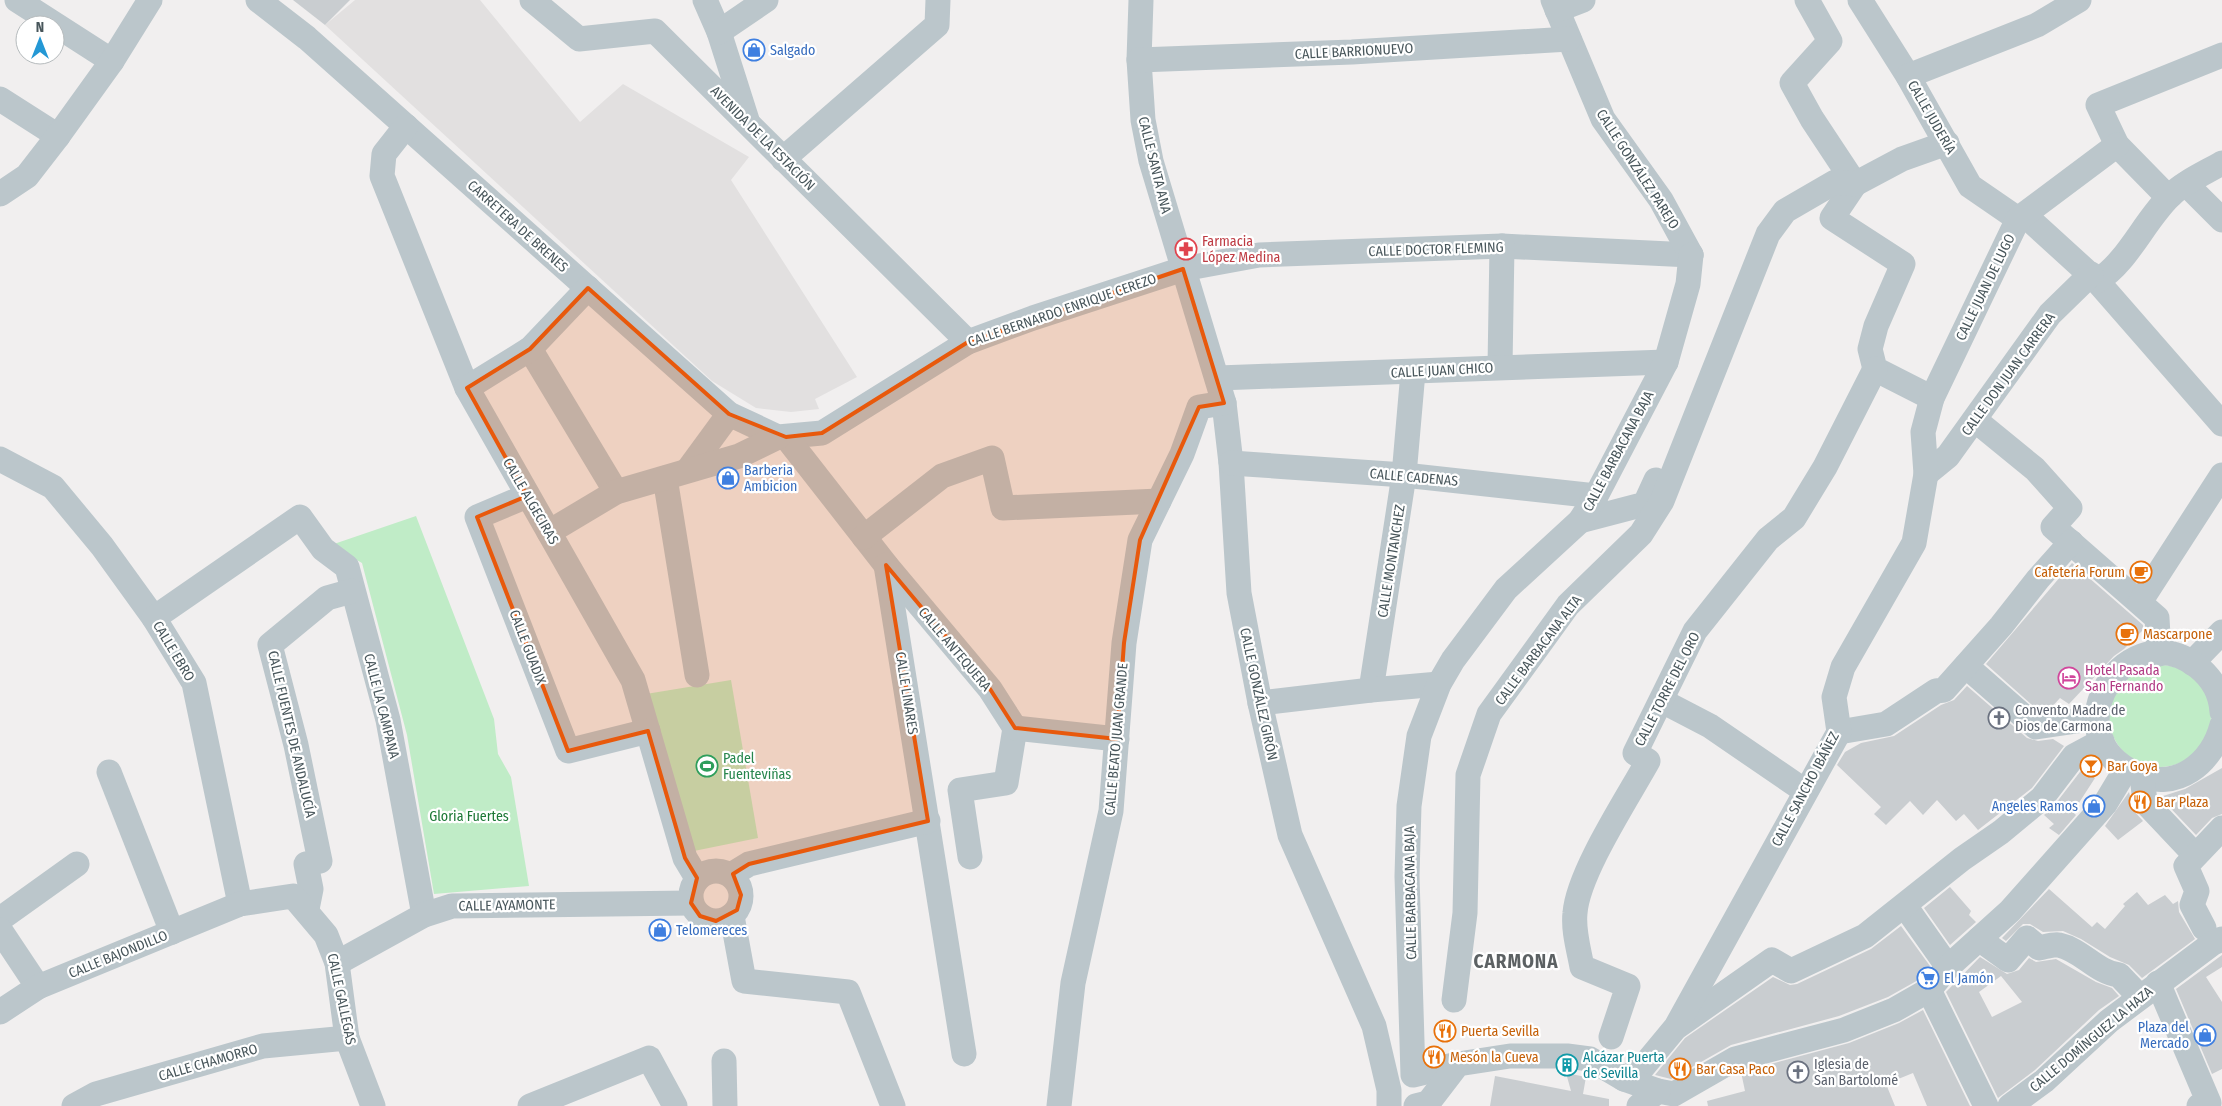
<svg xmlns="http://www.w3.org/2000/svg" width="2222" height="1106" font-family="'Fira Sans Condensed',sans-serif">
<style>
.education{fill:#e2e0e0}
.green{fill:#c0ecc7}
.building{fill:#c9cdd0;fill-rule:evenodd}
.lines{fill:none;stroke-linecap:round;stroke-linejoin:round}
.minor{stroke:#bbc6cb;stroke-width:25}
.marked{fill:#e8590c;fill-opacity:0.2;stroke:#e8590c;stroke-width:4;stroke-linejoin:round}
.labels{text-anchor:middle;stroke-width:4.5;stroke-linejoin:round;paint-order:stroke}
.shop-label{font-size:14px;fill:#366cbe;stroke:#fff;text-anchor:start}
.street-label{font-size:14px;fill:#48565b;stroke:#fff}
.health-label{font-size:14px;fill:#be3a42;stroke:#fff;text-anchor:start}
.food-label{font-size:14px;fill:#c56008;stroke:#fff;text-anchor:start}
.hotel-label{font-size:14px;fill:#b23c85;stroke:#fff;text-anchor:start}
.worship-label{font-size:14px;fill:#5b616d;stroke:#fff;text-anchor:start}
.leisure-label{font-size:14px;fill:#27864d;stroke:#fff;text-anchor:start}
.park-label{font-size:14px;fill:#1d7836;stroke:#fff}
.culture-label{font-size:14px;fill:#0d838f;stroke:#fff;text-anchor:start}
.district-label{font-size:19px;font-weight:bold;letter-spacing:1px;fill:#5c6163;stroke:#fff}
</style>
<rect width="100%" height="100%" fill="#f1efef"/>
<path class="education" d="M355 0H480L580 122 623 84 749 157 731 180 857 377 815 399 819 409 791 412 756 408 712 381 325 25Z"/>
<g class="green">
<path d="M416 516 494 719 498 754 511 777 529 886 434 894 407 735 362 563 331 545Z"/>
<circle cx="2160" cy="716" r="51"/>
<path d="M731 680 758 838 694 851 646 694Z"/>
</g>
<g class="building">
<path d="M293 0H350L325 25Z"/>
<path d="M2072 563 2143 625V630L2124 649 2114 656 2069 704 2060 698 2048 711 2040 712 1986 664Z"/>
<path d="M1967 686 2027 738 2038 741 2053 739 2064 746 2032 788 1978 830 1964 814 1956 821 1937 800 1923 815 1910 801 1886 825 1874 814 1881 807 1837 765 1845 752 1861 743 1894 736 1941 705 1954 700Z"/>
<path d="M2083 768 2095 778 2073 812 2076 815 2059 835 2049 828 2054 824 2044 815 2053 807Z"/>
<path d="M2222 768V814L2212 818 2196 835 2160 797 2185 789Z"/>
<path d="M2129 792 2134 811 2143 821 2118 840 2105 826Z"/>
<path d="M1950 887 1971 911 1969 915 1976 922 1950 945 1924 908Z"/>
<path d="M2049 889 2092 927 2097 922 2105 929 2125 906 2123 904 2137 892 2148 905 2165 895 2173 904 2178 901 2179 912 2195 939 2142 978 2129 965 2110 957 2081 939 2063 931 2043 932 2030 924H2023L2006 941 2002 938Z"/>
<path d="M1901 926 1930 966 1920 979 1888 997 1839 1016 1731 1045 1671 1079 1655 1075 1685 1038 1773 977 1790 985 1797 984 1871 949Z"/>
<path d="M2222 955V967L2206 977 2222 1002V1069L2212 1074 2176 989Z"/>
<path d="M1980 957 2007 974 2019 970 2029 958 2036 962 2056 959 2096 982 2112 988 2119 996 2099 1010 2035 1070 1998 1098 1946 992ZM2001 976 2022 1002 1992 1017 1979 992Z"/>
<path d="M1923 1010 1970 1106H1927L1913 1073 1886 1084 1895 1106H1708L1707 1101 1745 1091 1741 1072 1849 1043 1899 1023Z"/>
<path d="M1566 1073 1586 1077 1583 1094 1609 1099V1106H1490L1495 1076 1571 1091Z"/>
</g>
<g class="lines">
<g class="minor">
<path d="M17 0 112 61"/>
<path d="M258 0 307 38 729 414 778 437 822 433 968 342 1033 318 1183 269 1259 255 1502 246 1691 255"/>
<path d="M532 0 579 39 655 31 968 342"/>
<path d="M705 0 719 32 747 120"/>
<path d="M1141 0 1139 60 1143 120 1151 161 1224 403 1231 463 1239 593 1260 703 1290 835 1374 1026 1389 1090V1106"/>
<path d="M1553 0 1603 119 1661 200 1691 255"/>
<path d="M1807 0 1830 41 1792 83 1812 119 1855 184 1832 218 1903 264 1876 326 1870 349 1875 369 1932 398"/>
<path d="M1860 0 1908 76 1970 186 2018 219 2030 220 2097 281 2222 424"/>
<path d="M1557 10 1583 0"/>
<path d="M719 32 766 0"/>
<path d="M1139 60 1352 52 1569 39"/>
<path d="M1908 76 2037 25 2079 0"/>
<path d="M0 99 58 136"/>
<path d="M406 126 384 154 382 176 467 388 633 680 685 858 697 878"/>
<path d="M783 159 937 25 938 0"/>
<path d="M2186 184 2222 220"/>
<path d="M0 194 27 176 58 136 112 61 150 0"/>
<path d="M2171 195 2164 193 2117 145 2098 105 2222 55"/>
<path d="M2097 281C2128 262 2144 221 2170 196 2184 182 2205 173 2222 163"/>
<path d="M530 349 616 492"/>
<path d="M1500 367 1502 246"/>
<path d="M1218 378 1666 362"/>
<path d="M467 388 530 349 588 288"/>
<path d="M1975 420 2035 469 2070 508 2053 527 2157 618 2159 654"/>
<path d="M786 437 886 565 990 689 1015 728 1006 783 960 790 970 857"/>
<path d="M0 459 53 487 102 546 154 618 194 683 240 904"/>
<path d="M1231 463 1404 475 1596 496"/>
<path d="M688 470 729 414"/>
<path d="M1926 474 1948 456 2050 314 2091 274"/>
<path d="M665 478 697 675"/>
<path d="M527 496 477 517 568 751 648 731"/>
<path d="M1580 521 1645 504 1656 480"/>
<path d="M549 532 616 492 739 456 778 437"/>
<path d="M864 537 942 476 992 458 1003 508 1159 501"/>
<path d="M886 565 964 1054"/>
<path d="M2140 602 2222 475"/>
<path d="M154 618 300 517 323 549 347 567 388 720 424 915"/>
<path d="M2192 663 2222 632"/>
<path d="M1966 666 2036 727 2097 718"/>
<path d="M1371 690 1404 475 1413 372"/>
<path d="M1662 701 1710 726 1805 791"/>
<path d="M1260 703 1371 690 1439 684"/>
<path d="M2222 712C2221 694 2212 678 2198 667 2129 611 2047 733 2136 774 2177 792 2212 763 2222 725"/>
<path d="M1015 728 1117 739"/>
<path d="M1839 732 1886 724 1936 691 1944 690 2001 626 2038 579 2071 542"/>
<path d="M109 772 172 932"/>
<path d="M2142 776 2145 802 2195 855"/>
<circle cx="716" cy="896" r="25"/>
<path d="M731 875 749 864 928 821"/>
<path d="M1905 906 1948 967"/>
<path d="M307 909 311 889 306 864 320 861 296 745 270 645 327 598 352 591"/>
<path d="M732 916 744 981 848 992 893 1106"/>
<path d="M0 919 77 864"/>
<path d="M2204 928 2192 905 2197 891 2186 866 2222 828"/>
<path d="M0 930 38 987"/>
<path d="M1979 939 2008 960 2027 938 2039 948C2045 947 2053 944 2059 945 2082 950 2096 972 2119 975L2140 997"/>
<path d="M337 963 424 915 452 906 691 903"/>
<path d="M2158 983 2209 1103 2199 1106"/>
<path d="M1929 990 1986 1106"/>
<path d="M1454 1000 1465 913 1468 775 1489 714 1568 605 1641 534 1662 501 1768 234 1785 211 1835 182 1855 184 1902 159 1947 143"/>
<path d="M0 1012 38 987 240 904 293 896 326 935 337 963 347 1038 373 1106"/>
<path d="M1678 1026 1772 960 1791 971 1865 936 1962 859 2001 832 2042 798 2074 756 2102 741"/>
<path d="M1611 1037 1628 986 1582 967C1579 950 1573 931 1575 913 1578 873 1627 799 1648 761L1635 753 1695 631 1768 539 1794 518 1825 467 1875 369"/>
<path d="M724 1061 725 1106"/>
<path d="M1458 1064 1413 1075 1407 876 1409 806 1419 736 1439 684 1453 660 1506 589 1580 521 1596 496 1666 362 1688 284 1691 255"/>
<path d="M1624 1079 1642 1068 1676 1027 1839 732 1834 697 1843 667 1914 543 1926 474 1923 432 1932 398 2018 219 2117 145"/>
<path d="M1658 1091 1674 1094 1735 1059 1844 1030 1894 1010 1929 990 1948 967 2010 911 2105 804 2126 769"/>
<path d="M74 1106 96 1094 263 1046 347 1038"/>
<path d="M530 1106 649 1058 675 1106"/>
<path d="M1059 1106 1073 983 1111 811 1124 643 1140 540 1182 454 1199 407 1224 403"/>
<path d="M1416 1106 1428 1103 1458 1064 1510 1056H1567L1590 1059 1624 1079 1658 1091 1639 1106"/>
<path d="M2010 1106 2044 1081 2109 1021 2213 943 2222 939"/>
</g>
</g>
<path class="marked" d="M1183 269 1224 403 1199 407 1140 540 1124 643 1117 739 1015 728 990 689 886 565 928 821 749 864 733 874 741 895 737 910 716 921 700 916 691 903 697 878 685 858 648 731 568 751 477 517 527 496 467 388 530 349 588 288 729 414 786 437 822 433 968 342Z"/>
<defs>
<g id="shop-ring" transform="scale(1.125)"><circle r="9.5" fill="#fff" stroke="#3f7fe0" stroke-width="1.5"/><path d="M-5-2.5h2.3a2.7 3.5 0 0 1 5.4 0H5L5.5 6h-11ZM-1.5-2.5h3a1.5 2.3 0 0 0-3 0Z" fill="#3f7fe0"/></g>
<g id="pharmacy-ring" transform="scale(1.125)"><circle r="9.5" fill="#fff" stroke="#e0444e" stroke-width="1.5"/><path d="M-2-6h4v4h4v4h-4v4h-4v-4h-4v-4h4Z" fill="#e0444e"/></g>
<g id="cafe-ring" transform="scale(1.125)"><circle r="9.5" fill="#fff" stroke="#e8710a" stroke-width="1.5"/><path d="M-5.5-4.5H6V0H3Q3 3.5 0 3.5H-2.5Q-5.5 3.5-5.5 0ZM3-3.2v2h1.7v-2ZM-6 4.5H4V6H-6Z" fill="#e8710a"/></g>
<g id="hotel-ring" transform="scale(1.125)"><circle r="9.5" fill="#fff" stroke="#d1479c" stroke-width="1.5"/><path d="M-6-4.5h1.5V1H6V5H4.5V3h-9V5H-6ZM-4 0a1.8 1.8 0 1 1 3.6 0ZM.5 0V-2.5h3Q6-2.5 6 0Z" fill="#d1479c"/></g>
<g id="church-ring" transform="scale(1.125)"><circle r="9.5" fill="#fff" stroke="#6b7280" stroke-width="1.5"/><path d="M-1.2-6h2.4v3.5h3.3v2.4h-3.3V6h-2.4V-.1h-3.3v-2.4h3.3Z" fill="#6b7280"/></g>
<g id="stadium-ring" transform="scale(1.125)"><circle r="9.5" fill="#fff" stroke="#2e9e5b" stroke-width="1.5"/><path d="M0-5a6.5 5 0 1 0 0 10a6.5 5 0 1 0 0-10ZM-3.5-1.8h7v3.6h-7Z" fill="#2e9e5b"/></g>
<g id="bar-ring" transform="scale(1.125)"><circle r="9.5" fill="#fff" stroke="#e8710a" stroke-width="1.5"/><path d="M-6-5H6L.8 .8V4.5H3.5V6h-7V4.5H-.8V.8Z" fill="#e8710a"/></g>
<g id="restaurant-ring" transform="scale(1.125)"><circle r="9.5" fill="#fff" stroke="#e8710a" stroke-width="1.5"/><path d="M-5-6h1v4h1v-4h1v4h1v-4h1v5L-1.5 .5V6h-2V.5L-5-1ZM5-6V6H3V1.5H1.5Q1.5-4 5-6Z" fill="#e8710a"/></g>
<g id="supermarket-ring" transform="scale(1.125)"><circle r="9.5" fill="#fff" stroke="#3f7fe0" stroke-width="1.5"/><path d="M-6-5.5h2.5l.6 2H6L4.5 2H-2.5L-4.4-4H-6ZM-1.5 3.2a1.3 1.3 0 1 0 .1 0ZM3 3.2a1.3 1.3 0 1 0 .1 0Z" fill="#3f7fe0"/></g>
<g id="building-ring" transform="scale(1.125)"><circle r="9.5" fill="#fff" stroke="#0f9aa8" stroke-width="1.5"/><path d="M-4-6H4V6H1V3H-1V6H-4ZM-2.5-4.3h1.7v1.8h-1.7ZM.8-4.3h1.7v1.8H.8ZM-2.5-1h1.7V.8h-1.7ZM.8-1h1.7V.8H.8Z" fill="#0f9aa8"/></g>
</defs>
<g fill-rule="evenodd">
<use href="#shop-ring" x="754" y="50"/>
<use href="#pharmacy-ring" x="1186" y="249"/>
<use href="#shop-ring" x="728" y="478"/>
<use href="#cafe-ring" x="2141" y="572"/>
<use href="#cafe-ring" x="2127" y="634"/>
<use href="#hotel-ring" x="2069" y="678"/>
<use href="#church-ring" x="1999" y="718"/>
<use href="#stadium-ring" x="707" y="766"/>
<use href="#bar-ring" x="2091" y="766"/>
<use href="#restaurant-ring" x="2140" y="802"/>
<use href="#shop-ring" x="2094" y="806"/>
<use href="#shop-ring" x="660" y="930"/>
<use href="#supermarket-ring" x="1928" y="978"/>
<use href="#restaurant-ring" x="1445" y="1031"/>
<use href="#shop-ring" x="2205" y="1035"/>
<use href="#restaurant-ring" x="1434" y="1057"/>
<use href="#building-ring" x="1567" y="1065"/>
<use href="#restaurant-ring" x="1680" y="1069"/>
<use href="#church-ring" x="1798" y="1072"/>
</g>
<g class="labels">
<g class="shop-label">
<text x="770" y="55">Salgado</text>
<text x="744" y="475">Barberia<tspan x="744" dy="16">Ambicion</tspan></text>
<text x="2078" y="811" text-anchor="end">Angeles Ramos</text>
<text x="676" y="935">Telomereces</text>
<text x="1944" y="983">El Jamón</text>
<text x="2189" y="1032" text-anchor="end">Plaza del<tspan x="2189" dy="16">Mercado</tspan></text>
</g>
<g class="street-label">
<text transform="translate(1354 51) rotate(-3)" y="5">CALLE BARRIONUEVO</text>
<text transform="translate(1932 117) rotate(60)" y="5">CALLE JUDERÍA</text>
<text transform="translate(763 138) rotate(45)" y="5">AVENIDA DE LA ESTACIÓN</text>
<text transform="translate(1155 165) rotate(76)" y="5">CALLE SANTA ANA</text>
<text transform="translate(1638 169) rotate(57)" y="5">CALLE GONZÁLEZ PAREJO</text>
<text transform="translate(518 226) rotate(42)" y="5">CARRETERA DE BRENES</text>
<text transform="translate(1436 249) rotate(-2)" y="5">CALLE DOCTOR FLEMING</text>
<text transform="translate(1985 287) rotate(-64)" y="5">CALLE JUAN DE LUGO</text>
<text transform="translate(1062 310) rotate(-19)" y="5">CALLE BERNARDO ENRIQUE CEREZO</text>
<text transform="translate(1442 370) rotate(-3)" y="5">CALLE JUAN CHICO</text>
<text transform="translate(2008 374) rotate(-54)" y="5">CALLE DON JUAN CARRERA</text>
<text transform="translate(1618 451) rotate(-62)" y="5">CALLE BARBACANA BAJA</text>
<text transform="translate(1414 477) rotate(5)" y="5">CALLE CADENAS</text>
<text transform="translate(531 501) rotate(60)" y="5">CALLE ALGECIRAS</text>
<text transform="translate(1391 561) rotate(-81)" y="5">CALLE MONTANCHEZ</text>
<text transform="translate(528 647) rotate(69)" y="5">CALLE GUADIX</text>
<text transform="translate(955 649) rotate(50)" y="5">CALLE ANTEQUERA</text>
<text transform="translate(1538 650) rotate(-53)" y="5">CALLE BARBACANA ALTA</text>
<text transform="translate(174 651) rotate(59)" y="5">CALLE EBRO</text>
<text transform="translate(1667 689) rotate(-63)" y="5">CALLE TORRE DEL ORO</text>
<text transform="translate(907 693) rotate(81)" y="5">CALLE LINARES</text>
<text transform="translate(1259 694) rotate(78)" y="5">CALLE GONZÁLEZ GIRÓN</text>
<text transform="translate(382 706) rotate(76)" y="5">CALLE LA CAMPANA</text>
<text transform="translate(292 734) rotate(77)" y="5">CALLE FUENTES DE ANDALUCÍA</text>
<text transform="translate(1116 739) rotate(-85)" y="5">CALLE BEATO JUAN GRANDE</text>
<text transform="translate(1805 789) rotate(-62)" y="5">CALLE SANCHO IBÁÑEZ</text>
<text transform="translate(1410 893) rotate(-91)" y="5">CALLE BARBACANA BAJA</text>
<text transform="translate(507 905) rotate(-1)" y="5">CALLE AYAMONTE</text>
<text transform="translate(118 954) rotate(-22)" y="5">CALLE BAJONDILLO</text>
<text transform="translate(342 999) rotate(78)" y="5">CALLE GALLEGAS</text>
<text transform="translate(2091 1039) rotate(-40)" y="5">CALLE DOMÍNGUEZ LA HAZA</text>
<text transform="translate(208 1062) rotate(-16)" y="5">CALLE CHAMORRO</text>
</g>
<g class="health-label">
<text x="1202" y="246">Farmacia<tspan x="1202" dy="16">López Medina</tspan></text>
</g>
<g class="food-label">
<text x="2125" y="577" text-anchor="end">Cafetería Forum</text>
<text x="2143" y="639">Mascarpone</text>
<text x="2107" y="771">Bar Goya</text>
<text x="2156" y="807">Bar Plaza</text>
<text x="1461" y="1036">Puerta Sevilla</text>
<text x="1450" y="1062">Mesón la Cueva</text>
<text x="1696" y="1074">Bar Casa Paco</text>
</g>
<g class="hotel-label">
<text x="2085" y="675">Hotel Pasada<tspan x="2085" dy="16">San Fernando</tspan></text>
</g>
<g class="worship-label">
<text x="2015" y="715">Convento Madre de<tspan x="2015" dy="16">Dios de Carmona</tspan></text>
<text x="1814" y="1069">Iglesia de<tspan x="1814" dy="16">San Bartolomé</tspan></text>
</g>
<g class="leisure-label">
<text x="723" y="763">Padel<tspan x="723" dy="16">Fuenteviñas</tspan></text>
</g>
<g class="park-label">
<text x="469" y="821">Gloria Fuertes</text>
</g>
<g class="culture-label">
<text x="1583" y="1062">Alcázar Puerta<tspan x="1583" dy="16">de Sevilla</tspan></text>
</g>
<g class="district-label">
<text x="1516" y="968">CARMONA</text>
</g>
</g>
<g transform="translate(40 40)"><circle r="24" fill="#ffffff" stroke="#b6bbbd"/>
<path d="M0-4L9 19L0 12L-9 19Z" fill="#2498d5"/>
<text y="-8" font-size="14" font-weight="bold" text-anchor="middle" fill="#48565b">N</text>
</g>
</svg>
